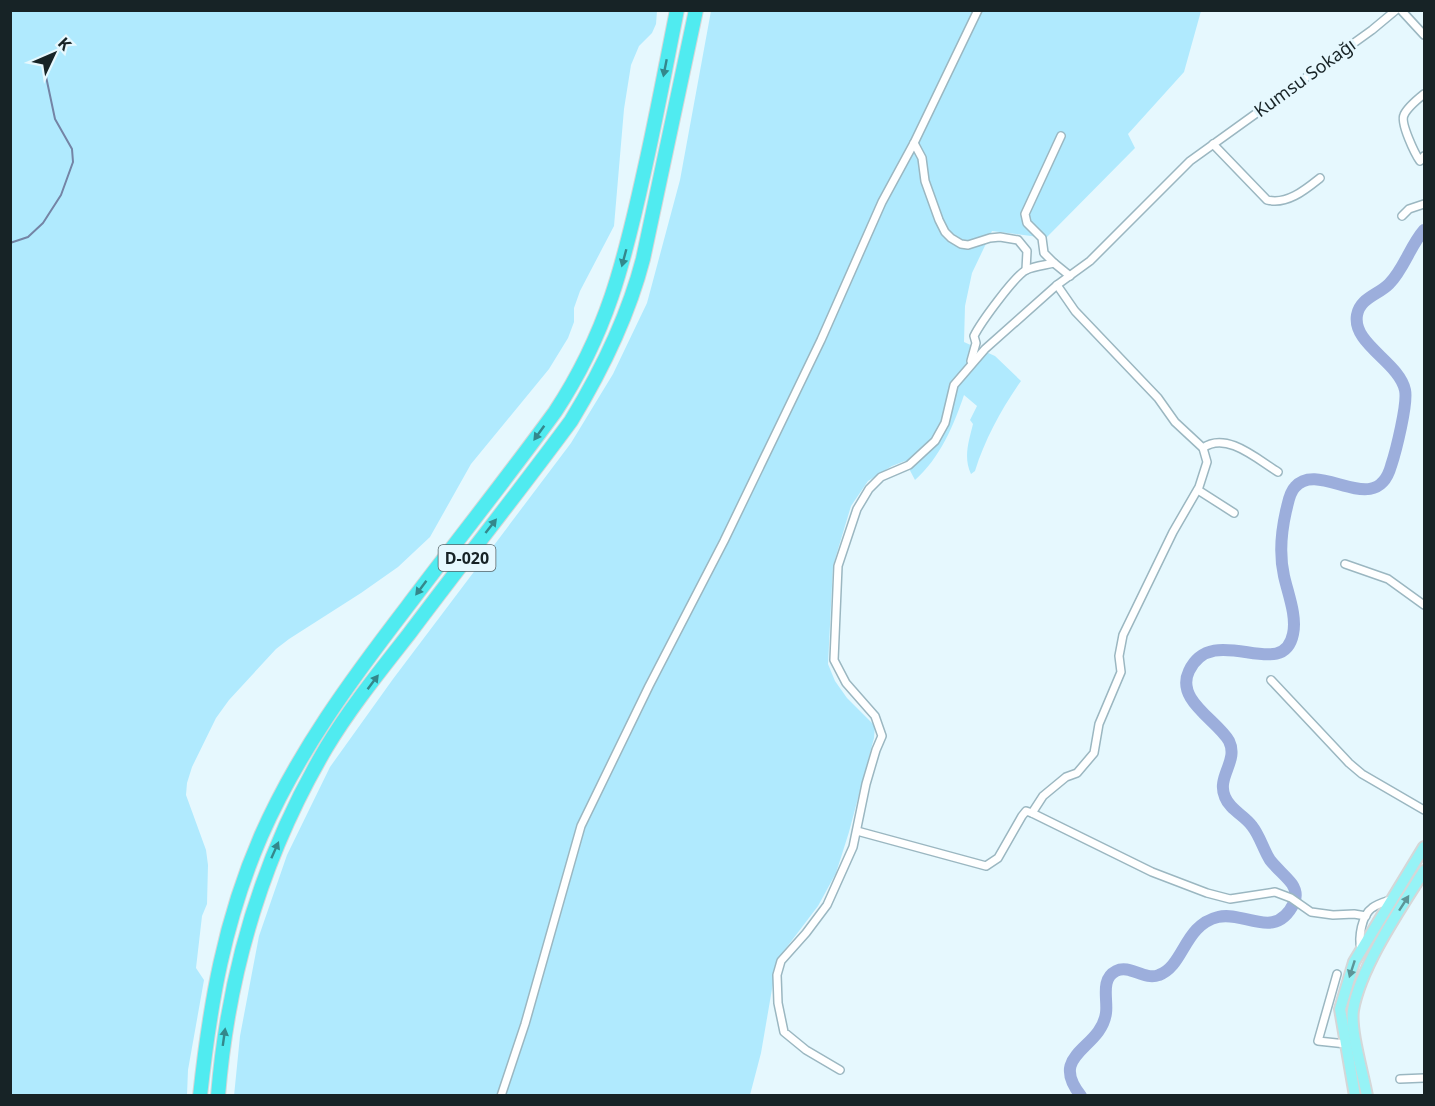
<svg xmlns="http://www.w3.org/2000/svg" width="1435" height="1106" font-family="'Noto Sans',sans-serif">
<style>
.green{fill:#b0eafe}
.lines{fill:none;stroke-linecap:round;stroke-linejoin:round}
.stream{stroke:#7484a5;stroke-width:2}
.river{stroke:#9caedc;stroke-width:12}
.street-casing{stroke:#9bb7c1;stroke-width:10}
.primary-casing{stroke:#d5d7d8;stroke-width:14}
.highway-casing{stroke:#d5d7d8;stroke-width:16}
.street{stroke:#fff;stroke-width:7}
.primary{stroke:#96f3f6;stroke-width:10}
.highway{stroke:#50ebf0;stroke-width:14}
.oneway{fill:#34878b}
.oneway2{fill:#5d9598}
.labels{text-anchor:middle;stroke-width:6;stroke-linejoin:round;paint-order:stroke}
.shield{fill:#e6f8fe;stroke:#556367;stroke-width:1.5}
.shield-label{font-size:16px;font-weight:bold;fill:#172326}
.street-label{font-size:18px;fill:#172326;stroke:#e6f8fe}
</style>
<rect width="100%" height="100%" fill="#e6f8fe"/>
<g class="green">
<path d="M10 11H657L656 24 652 33 639 46 631 65 624 109 614 226 580 291 574 308V322L568 338 549 369 471 464 430 537 398 567 361 593 289 639 276 649 229 700 216 718 192 767 187 783 186 795 206 850 208 865 207 904 202 916 196 968 204 980 188 1070 187 1095H11Z"/>
<path d="M711 11H1201L1184 72 1128 134 1135 148 1046 238 992 231 972 273 965 306 964 342 995 356 1021 381C1002 408 985 439 975 471L971 474C963 457 969 441 973 424L970 420 977 406 964 395C954 425 940 458 915 480L905 461 892 466 868 481 851 506 833 566 828 664 835 681 847 698 875 726 874 738 849 832 836 873 818 906 777 960 761 1053 750 1095 234 1096 240 1036 259 936 287 855 330 767 393 679 571 443 613 374 647 303 680 180Z"/>
</g>
<g class="lines">
<path class="stream" d="M10 243 28 237 43 223 61 195 73 162 72 149 55 119 44 67"/>
<path class="river" d="M1081 1096C1047 1053 1101 1050 1106 1013 1108 1000 1100 979 1116 971 1130 964 1144 981 1159 975 1184 966 1184 925 1218 917 1244 910 1275 942 1294 903 1297 896 1296 890 1292 884 1286 876 1277 869 1270 860 1263 849 1260 836 1252 826 1244 815 1230 810 1225 797 1216 777 1239 761 1229 741 1217 720 1175 700 1189 671 1213 620 1283 684 1293 634 1297 616 1288 594 1284 576 1279 554 1281 533 1286 511 1288 504 1289 493 1295 487 1319 459 1376 520 1391 466 1396 451 1408 403 1405 390 1399 362 1352 344 1357 315 1360 298 1378 295 1389 284 1404 269 1410 246 1424 230"/>
<g class="street-casing">
<g id="street">
<path d="M1401 10 1424 35"/>
<path d="M1424 94C1419 98 1407 108 1404 115 1400 123 1415 154 1420 161L1424 156"/>
<path d="M914 143 922 158 925 181 939 220 945 232 951 238 961 244 968 245 990 238 1000 237 1018 240 1027 251 1026 270"/>
<path d="M1213 144 1267 200C1287 205 1305 190 1320 178"/>
<path d="M1402 216 1409 209 1424 204"/>
<path d="M1054 263 1044 253 1042 238 1027 223 1025 214 1061 136"/>
<path d="M971 361 976 343 974 336C981 322 1014 277 1026 270 1034 266 1046 265 1054 263L1070 276"/>
<path d="M1203 448C1226 431 1257 459 1278 472"/>
<path d="M1198 490 1234 513"/>
<path d="M1345 564 1388 579 1424 605"/>
<path d="M1271 680 1349 763 1362 774 1424 810"/>
<path d="M1032 813 1043 796 1066 777 1077 773 1094 753 1099 724 1121 672 1119 656 1123 635 1173 532 1199 487 1207 462 1203 448 1175 422 1158 398 1075 311 1057 285"/>
<path d="M857 831 986 866 998 858 1022 816 1026 811 1032 813 1152 872 1207 893 1230 899 1275 892 1291 898 1311 912 1333 915 1354 914 1366 916"/>
<path d="M1361 949C1358 937 1362 915 1372 908 1377 904 1384 902 1390 900"/>
<path d="M1337 974 1318 1041 1346 1044"/>
<path d="M840 1070 806 1050 784 1032 778 1003 777 975 781 961 806 933 827 905 853 847 866 784 876 750 882 736 875 716 846 683 834 660 838 566 857 509 869 489 881 477 909 465 935 441 945 423 954 385 985 349 1057 285 1090 261 1190 161 1372 30 1396 10"/>
<path d="M1400 1079 1424 1078"/>
<path d="M501 1096 525 1024 581 826 649 686 724 541 821 340 882 202 914 143 978 10"/>
</g>
</g>
<g class="primary-casing">
<g id="primary">
<path d="M1355 1096 1340 1009 1354 962 1424 847"/>
<path d="M1367 1096C1363 1073 1350 1031 1353 1010 1361 966 1400 909 1424 871"/>
</g>
</g>
<g class="highway-casing">
<g id="highway">
<path d="M200 1096C210 1004 224 921 261 836 298 752 351 680 407 607 456 542 507 478 555 412 607 333 624 263 644 172 656 119 666 65 677 10"/>
<path d="M218 1096C228 972 263 855 326 748 350 708 380 671 409 634 462 563 518 493 571 421 602 370 628 317 643 259L696 10"/>
</g>
</g>
<use href="#street" class="street"/>
<use href="#primary" class="primary"/>
<use href="#highway" class="highway"/>
</g>
<defs><path id="oneway-solid" d="M-6-.8H1V-3.2L6.5 0L1 3.2V.8H-6Z" transform="scale(1.5)"/></defs>
<g class="oneway">
<use href="#oneway-solid" transform="translate(665 68) rotate(101)"/>
<use href="#oneway-solid" transform="translate(624 258) rotate(105)"/>
<use href="#oneway-solid" transform="translate(539 433) rotate(126)"/>
<use href="#oneway-solid" transform="translate(491 526) rotate(-52)"/>
<use href="#oneway-solid" transform="translate(421 588) rotate(127)"/>
<use href="#oneway-solid" transform="translate(373 682) rotate(-53)"/>
<use href="#oneway-solid" transform="translate(275 850) rotate(-66)"/>
<use href="#oneway-solid" transform="translate(224 1037) rotate(-82)"/>
</g>
<g class="oneway2">
<use href="#oneway-solid" transform="translate(1404 903) rotate(-57)"/>
<use href="#oneway-solid" transform="translate(1352 969) rotate(108)"/>
</g>
<g class="labels">
<rect class="shield" x="438.5" y="545" width="57" height="26" rx="4.5"/>
<g class="shield-label">
<text x="467" y="564">D-020</text>
</g>
<g class="street-label">
<text transform="translate(1305 78) rotate(-36)" y="6">Kumsu Sokağı</text>
</g>
</g>
<rect width="1435" height="1106" fill="none" stroke="#172326" stroke-width="24"/>
<g transform="translate(54 54) rotate(46)" stroke="#e6f8fe" stroke-width="4.5" paint-order="stroke">
<path d="M0-4.5L10 22L0 15L-10 22Z" fill="#172326"/>
<text y="-9" font-size="16" font-weight="bold" text-anchor="middle" fill="#172326">K</text>
</g>
</svg>
